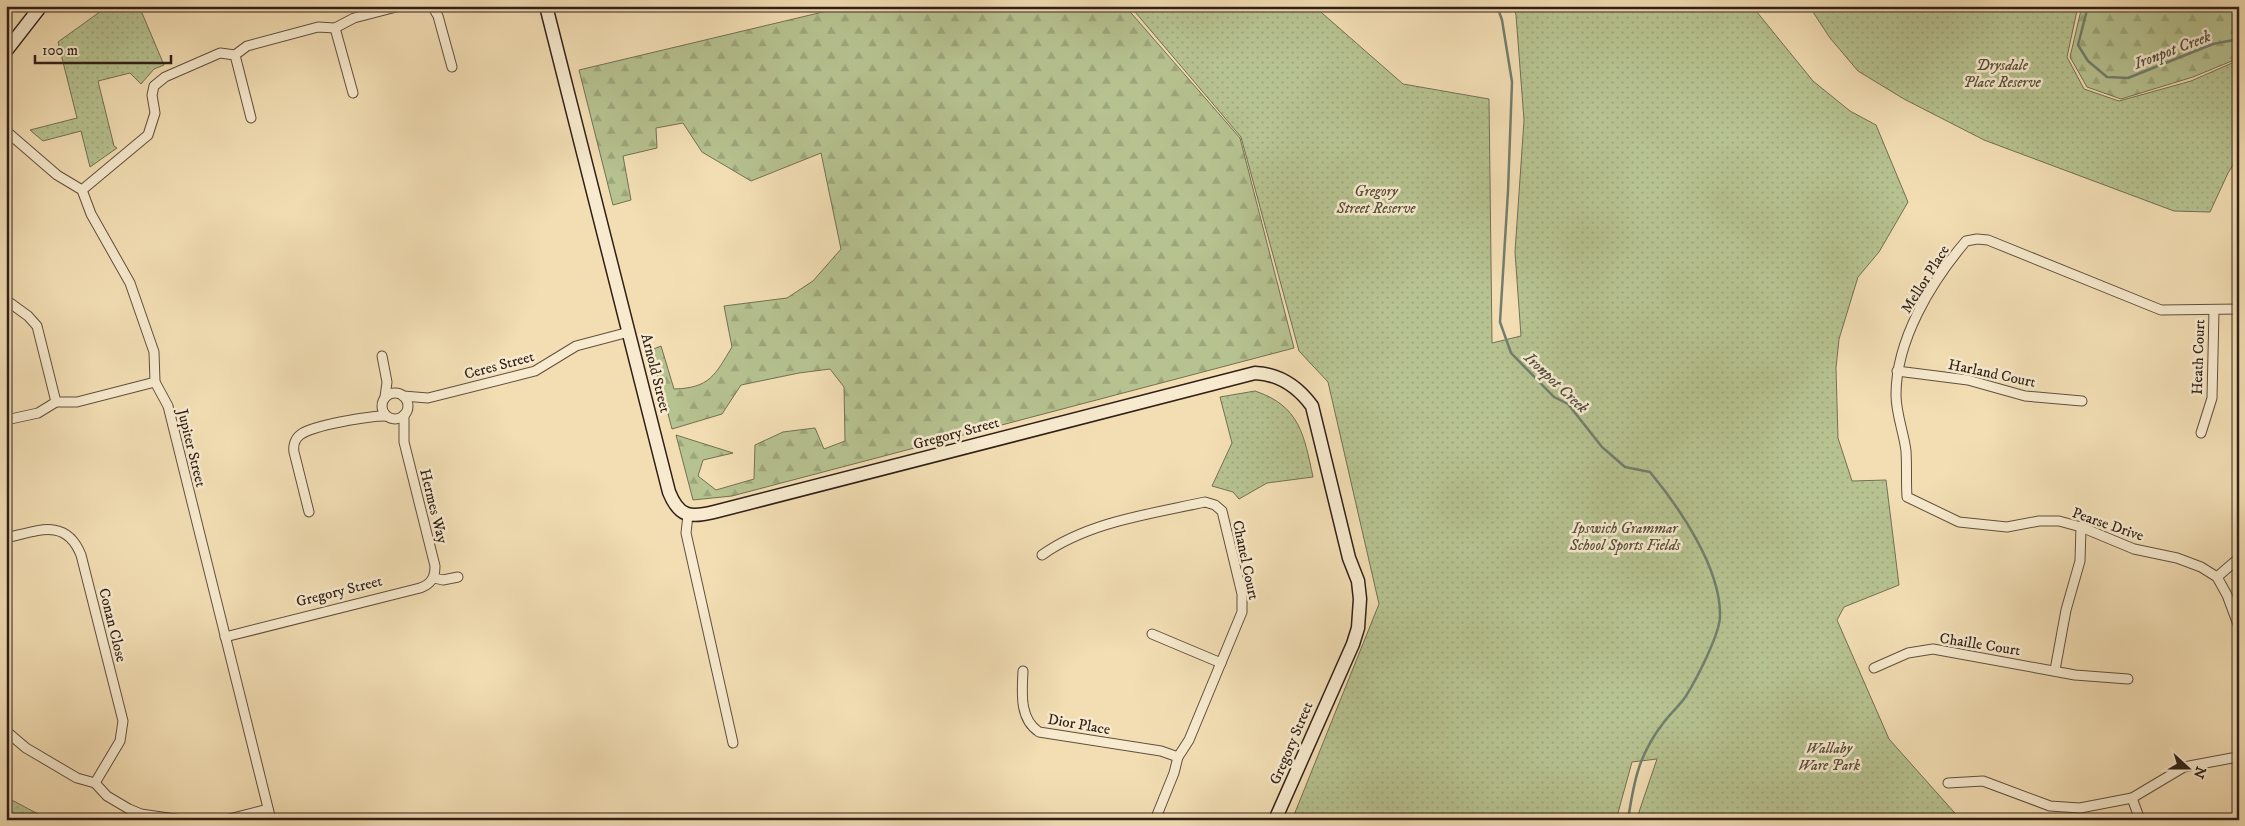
<svg xmlns="http://www.w3.org/2000/svg" width="2245" height="826" font-family="'IM FELL DW Pica',serif">
<style>
.forest{fill:url(#forest-firs);stroke:#737054}
.park{fill:url(#park-dots);stroke:#737054}
.lines{fill:none;stroke-linecap:round;stroke-linejoin:round}
.stream{stroke:#717e6e;stroke-width:2.5}
.street-casing{stroke:#614f3f;stroke-width:11}
.secondary-casing{stroke:#301f18;stroke-width:15}
.street{stroke:#f7eace;stroke-width:9}
.secondary{stroke:#f7eace;stroke-width:12}
.labels{text-anchor:middle;stroke-width:5;stroke-linejoin:round;paint-order:stroke}
.park-label{font-size:15px;font-style:italic;fill:#58503c;stroke:#f7eace}
.street-label{font-size:15px;fill:#301f18;stroke:#f7eace}
.water-label{font-size:16px;font-style:italic;fill:#514e43;stroke:#f7eace}
</style>
<defs>
<pattern id="forest-firs" width="22" height="20" patternUnits="userSpaceOnUse" patternTransform="scale(1.25)"><rect width="22" height="20" fill="#b6c290"/><path d="M5 1l3.5 6h-7zM16 11l3.5 6h-7z" fill="#9da67b"/></pattern>
<pattern id="park-dots" width="8" height="8" patternUnits="userSpaceOnUse" patternTransform="scale(1.25)"><rect width="8" height="8" fill="#b6c290"/><path d="M2 2h.1M6 6h.1" fill="none" stroke="#9da67b" stroke-width="1.8" stroke-linecap="round"/></pattern>
</defs>
<rect width="100%" height="100%" fill="#f3deb4"/>
<filter id="stains"><feTurbulence type="fractalNoise" baseFrequency=".004" numOctaves="4"/><feColorMatrix values="0 0 0 0 .2 0 0 0 0 .09 0 0 0 0 .02 0 0 0 .5 -.17"/></filter>
<radialGradient id="worn" r=".72"><stop offset=".6" stop-color="#630" stop-opacity="0"/><stop offset="1" stop-color="#630" stop-opacity=".3"/></radialGradient>
<g class="forest">
<path d="M848 6H1125L1240 138 1294 348 732 496 693 500 676 435 733 453 703 460 698 476 716 490 754 479 755 445 783 432 815 428 824 449 845 441 844 387 830 369 799 373 741 385 722 414 672 429 651 350 661 346 674 389C710 388 715 375 732 347L724 306 787 298 813 281 841 249 821 153 751 181 702 152 683 123 656 128 657 148 623 156 631 200 613 205 579 70Z"/>
<path d="M2082 6H2239V58L2193 77 2121 99 2087 87 2070 57Z"/>
</g>
<g class="park">
<path d="M108 6H139L164 65 154 69 141 84 130 73 98 81 114 146 117 148 90 167 81 131 43 141 30 130 77 118 58 42Z"/>
<path d="M1130 6H1314L1403 84 1489 99 1492 343 1521 336 1515 252 1524 120 1516 15 1513 6H1752L1813 81 1850 111 1876 125 1908 202 1879 252 1858 277 1839 339 1836 368 1838 438 1852 481 1886 480 1899 585 1844 607 1837 620 1889 739 1961 820H1639V812L1657 759 1632 762 1616 820H1292L1379 604 1328 382 1299 351 1241 137Z"/>
<path d="M1809 6H2078L2067 57 2084 89 2119 101 2191 81 2239 60V155L2228 173 2210 212 2174 211 1984 140 1904 99 1858 71 1830 38Z"/>
<path d="M1255 391C1300 406 1304 435 1313 477L1267 483 1239 499 1233 492 1212 486 1232 443 1220 397Z"/>
<path d="M6 797 40 815 45 820H6Z"/>
</g>
<g class="lines">
<g class="stream">
<path d="M1497 6 1502 20 1512 82 1508 191 1500 322 1511 353 1554 397 1568 404 1602 447 1625 467 1650 472C1679 507 1721 568 1720 616 1720 634 1696 680 1686 696 1680 705 1671 713 1664 722 1639 754 1634 780 1628 820"/>
<path d="M2088 6 2078 45 2088 61 2107 77 2128 78 2213 44 2239 39"/>
</g>
<g class="street-casing">
<g id="street">
<path d="M432 6 438 16 452 67"/>
<path d="M335 28 353 93"/>
<path d="M235 55 251 118"/>
<path d="M6 131 57 175 82 190 91 214 130 283 154 352 155 382 168 406 271 820"/>
<path d="M82 190 148 135 155 113 152 95 154 86 165 77 220 53 235 55 247 46 318 27 335 28 354 18 400 6"/>
<path d="M6 300 28 316 37 326 56 402"/>
<path d="M2239 309 2161 310 1988 240 1977 239 1966 241C1931 282 1896 340 1896 395 1896 414 1904 433 1906 451 1907 466 1906 482 1907 497L1959 522 2007 527 2039 521H2059L2081 527 2134 549 2177 558 2201 567 2217 577 2227 595 2239 627"/>
<path d="M382 356 387 382 385 397"/>
<path d="M1897 371 1968 380 2025 396 2082 401"/>
<circle cx="395" cy="406" r="13"/>
<path d="M403 396 428 398 535 371 576 346 629 332"/>
<path d="M6 420 38 413 56 402H77L155 382"/>
<path d="M2201 433 2212 398 2214 310"/>
<path d="M309 512 294 452C293 446 295 439 300 435 312 425 370 416 386 416"/>
<path d="M688 515 686 533 733 743"/>
<path d="M6 538C37 531 66 517 81 555L123 721 120 741 95 783"/>
<path d="M1042 555C1088 522 1150 514 1205 502L1215 505 1222 511 1242 594V612L1189 740 1178 757 1174 773 1155 820"/>
<path d="M2217 577 2239 558"/>
<path d="M434 578 443 580 458 577"/>
<path d="M1152 634 1221 663"/>
<path d="M225 637 420 588C431 584 435 578 435 566L404 442V415"/>
<path d="M1874 668 1908 653 1933 649 2075 675 2128 679"/>
<path d="M2055 670 2066 610 2080 561 2081 527"/>
<path d="M1023 671C1022 692 1019 719 1039 732L1161 751 1178 757"/>
<path d="M6 731 26 748 77 778 95 783 107 796 129 809 141 814 182 820"/>
<path d="M1948 783 1983 781 2050 806 2080 808 2132 798 2184 767 2232 758 2239 759"/>
<path d="M2132 798 2140 820"/>
<path d="M225 820 268 809"/>
</g>
</g>
<g class="secondary-casing">
<g id="secondary">
<path d="M546 6 669 492C679 517 690 518 714 512L1255 373C1280 374 1298 387 1312 406L1349 558 1358 581 1360 599 1358 628 1353 644 1275 820"/>
<path d="M6 51 41 6"/>
</g>
</g>
<use href="#street" class="street"/>
<use href="#secondary" class="secondary"/>
</g>
<g class="labels">
<g class="park-label">
<text x="2002" y="70">Drysdale<tspan x="2002" dy="17">Place Reserve</tspan></text>
<text x="1376" y="196">Gregory<tspan x="1376" dy="17">Street Reserve</tspan></text>
<text x="1625" y="533">Ipswich Grammar<tspan x="1625" dy="17">School Sports Fields</tspan></text>
<text x="1829" y="753">Wallaby<tspan x="1829" dy="17">Ware Park</tspan></text>
</g>
<g class="street-label">
<text transform="translate(1925 279) rotate(-58)" y="5">Mellor Place</text>
<text transform="translate(2198 357) rotate(-88)" y="5">Heath Court</text>
<text transform="translate(499 365) rotate(-15)" y="5">Ceres Street</text>
<text transform="translate(656 373) rotate(76)" y="5">Arnold Street</text>
<text transform="translate(1992 373) rotate(12)" y="5">Harland Court</text>
<text transform="translate(956 433) rotate(-15)" y="5">Gregory Street</text>
<text transform="translate(192 448) rotate(76)" y="5">Jupiter Street</text>
<text transform="translate(434 506) rotate(76)" y="5">Hermes Way</text>
<text transform="translate(2108 524) rotate(19)" y="5">Pearse Drive</text>
<text transform="translate(1246 560) rotate(78)" y="5">Chanel Court</text>
<text transform="translate(339 591) rotate(-14)" y="5">Gregory Street</text>
<text transform="translate(113 625) rotate(76)" y="5">Conan Close</text>
<text transform="translate(1980 644) rotate(9)" y="5">Chaille Court</text>
<text transform="translate(1079 724) rotate(10)" y="5">Dior Place</text>
<text transform="translate(1291 743) rotate(-67)" y="5">Gregory Street</text>
</g>
<g class="water-label">
<text transform="translate(2172 49) rotate(-21)" y="6">Ironpot Creek</text>
<text transform="translate(1557 382) rotate(43)" y="6">Ironpot Creek</text>
</g>
</g>
<rect width="2245" height="826" fill="none" stroke="#f3deb4" stroke-width="25"/>
<rect x="8" y="8" width="2230" height="811" fill="none" stroke="#301f18" stroke-width="2.5"/>
<rect x="12" y="12" width="2220" height="801" fill="none" stroke="#301f18"/>
<g transform="translate(2188 768) rotate(111)" stroke="#f7eace" stroke-width="4" paint-order="stroke">
<path d="M0-4L9 19L0 12L-9 19Z" fill="#301f18"/>
<text y="-8" font-size="14" font-weight="bold" text-anchor="middle" fill="#301f18">N</text>
</g>
<path d="M35 55v8h136v-8" fill="none" stroke="#301f18" stroke-width="2.5"/>
<text x="42" y="55" font-size="15" fill="#301f18" stroke="#f7eace" stroke-width="4" paint-order="stroke">100 m</text>
<rect width="100%" height="100%" filter="url(#stains)"/>
<rect width="100%" height="100%" fill="url(#worn)"/>
</svg>
